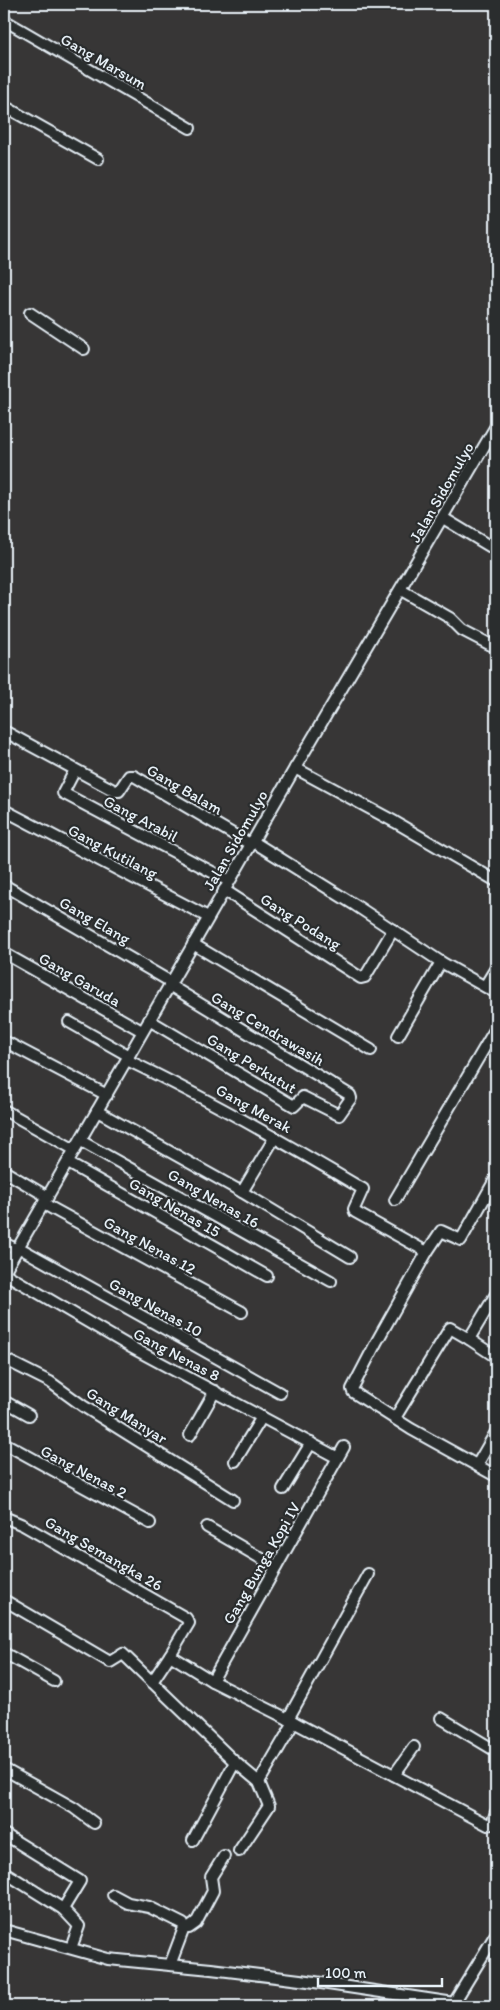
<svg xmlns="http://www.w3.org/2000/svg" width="500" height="2010" font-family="Itim,sans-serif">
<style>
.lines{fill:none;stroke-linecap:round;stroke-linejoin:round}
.minor-casing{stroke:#e8f1f8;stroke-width:14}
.minor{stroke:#2a2d2e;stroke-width:10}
.labels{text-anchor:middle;stroke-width:4.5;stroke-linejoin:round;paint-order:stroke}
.street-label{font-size:16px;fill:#e8f1f8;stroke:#2a2d2e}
</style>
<rect width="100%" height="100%" fill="#373636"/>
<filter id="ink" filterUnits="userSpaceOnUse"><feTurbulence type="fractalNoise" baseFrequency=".02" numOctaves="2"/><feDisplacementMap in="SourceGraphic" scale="10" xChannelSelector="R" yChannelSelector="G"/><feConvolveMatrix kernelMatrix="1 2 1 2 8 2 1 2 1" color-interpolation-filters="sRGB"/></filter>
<g filter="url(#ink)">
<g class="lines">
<g class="minor-casing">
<g id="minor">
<path d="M4 20 190 128"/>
<path d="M4 106 98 159"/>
<path d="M30 313 84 349"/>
<path d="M443 518 496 550"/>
<path d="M401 590 450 618 462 630 491 645"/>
<path d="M4 731 115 791H119L129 776H134L250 844"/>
<path d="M295 768 395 822 496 881"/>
<path d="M75 770 63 793 229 881"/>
<path d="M4 810 208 917"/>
<path d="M252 841 355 905 441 962 496 993"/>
<path d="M4 885 171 982"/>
<path d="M224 890 361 978 365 977 393 930"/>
<path d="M193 944 371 1050"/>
<path d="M4 953 142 1031"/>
<path d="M485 986 496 968"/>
<path d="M149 1020 294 1106 303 1097 339 1115 351 1098 350 1095 169 985"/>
<path d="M69 1022 129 1056"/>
<path d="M398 1036 441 962"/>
<path d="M4 1041 107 1095"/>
<path d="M127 1060C208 1099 284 1142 361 1188L363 1189 354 1209 355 1212 427 1252 377 1341 352 1389 353 1392 411 1429 496 1476"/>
<path d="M4 1110 75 1150"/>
<path d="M97 1111 242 1192 350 1257"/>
<path d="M81 1141 331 1281"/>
<path d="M68 1163 267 1276"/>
<path d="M4 1171 48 1197"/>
<path d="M242 1192 275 1137"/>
<path d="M395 1200 496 1028"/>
<path d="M44 1204 242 1312"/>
<path d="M4 1243 17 1250"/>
<path d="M18 1247 280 1393"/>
<path d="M427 1252 441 1231 461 1240 496 1178"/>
<path d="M4 1272 295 768 496 426"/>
<path d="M4 1273 129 1346 338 1458"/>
<path d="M469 1339 496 1357"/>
<path d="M4 1359 50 1382 83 1406 233 1500"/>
<path d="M4 1401 29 1415"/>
<path d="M395 1418 450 1328 469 1339 496 1294"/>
<path d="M190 1435 215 1391"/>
<path d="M4 1443 150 1523"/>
<path d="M235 1461 262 1417"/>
<path d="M477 1465 496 1432"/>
<path d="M283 1489 311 1443"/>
<path d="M4 1517 23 1525 186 1618 189 1623 170 1655 212 1681 288 1719 488 1825 492 1824 496 1812"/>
<path d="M207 1527 276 1567"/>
<path d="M4 1600 110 1662 123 1654 235 1762 259 1782 269 1806 239 1851"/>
<path d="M4 1653 54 1681"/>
<path d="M212 1681 344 1447"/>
<path d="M152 1682 170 1655"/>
<path d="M441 1718 496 1751"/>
<path d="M288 1719 368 1574"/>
<path d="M4 1769 74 1808 94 1823"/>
<path d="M394 1775 414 1747"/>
<path d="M259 1782 294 1722"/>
<path d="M4 1834 80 1881 63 1909 79 1926 71 1948"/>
<path d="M193 1840 235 1762"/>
<path d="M4 1872 63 1909"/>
<path d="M113 1895 128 1903 149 1907 183 1924 184 1928 170 1965"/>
<path d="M184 1928H189L196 1923 213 1891 211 1877 224 1856"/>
<path d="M4 1930 108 1959 211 1969 308 1981 454 2003"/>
<path d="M452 2006 496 1934"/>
</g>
</g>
<use href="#minor" class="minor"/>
</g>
</g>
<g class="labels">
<g class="street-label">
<text transform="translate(104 61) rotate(30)" y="6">Gang Marsum</text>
<text transform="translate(441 492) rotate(-60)" y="6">Jalan Sidomulyo</text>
<text transform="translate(185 789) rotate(30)" y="6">Gang Balam</text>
<text transform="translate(141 818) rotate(28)" y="6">Gang Arabil</text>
<text transform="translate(235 840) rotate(-60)" y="6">Jalan Sidomulyo</text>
<text transform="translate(113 851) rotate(28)" y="6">Gang Kutilang</text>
<text transform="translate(95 920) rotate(30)" y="6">Gang Elang</text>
<text transform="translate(301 921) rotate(32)" y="6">Gang Podang</text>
<text transform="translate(80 979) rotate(30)" y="6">Gang Garuda</text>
<text transform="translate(268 1028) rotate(31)" y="6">Gang Cendrawasih</text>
<text transform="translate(252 1063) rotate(31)" y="6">Gang Perkutut</text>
<text transform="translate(254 1108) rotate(29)" y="6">Gang Merak</text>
<text transform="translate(214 1198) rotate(30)" y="6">Gang Nenas 16</text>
<text transform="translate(175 1207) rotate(30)" y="6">Gang Nenas 15</text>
<text transform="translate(150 1245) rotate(29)" y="6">Gang Nenas 12</text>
<text transform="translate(156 1307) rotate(29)" y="6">Gang Nenas 10</text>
<text transform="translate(177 1354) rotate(28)" y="6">Gang Nenas 8</text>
<text transform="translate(127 1415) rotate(32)" y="6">Gang Manyar</text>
<text transform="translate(84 1471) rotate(28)" y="6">Gang Nenas 2</text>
<text transform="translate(104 1553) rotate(30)" y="6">Gang Semangka 26</text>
<text transform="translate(261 1563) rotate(-60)" y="6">Gang Bunga Kopi IV</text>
</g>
</g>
<rect width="500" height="2010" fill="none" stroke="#2a2d2e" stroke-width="20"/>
<rect x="10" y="10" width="480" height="1990" fill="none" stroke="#e8f1f8" stroke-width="2" filter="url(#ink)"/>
<path d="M318 1978v8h124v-8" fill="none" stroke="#e8f1f8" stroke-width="2.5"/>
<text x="325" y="1978" font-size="15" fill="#e8f1f8" stroke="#2a2d2e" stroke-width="4" paint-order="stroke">100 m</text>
</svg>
